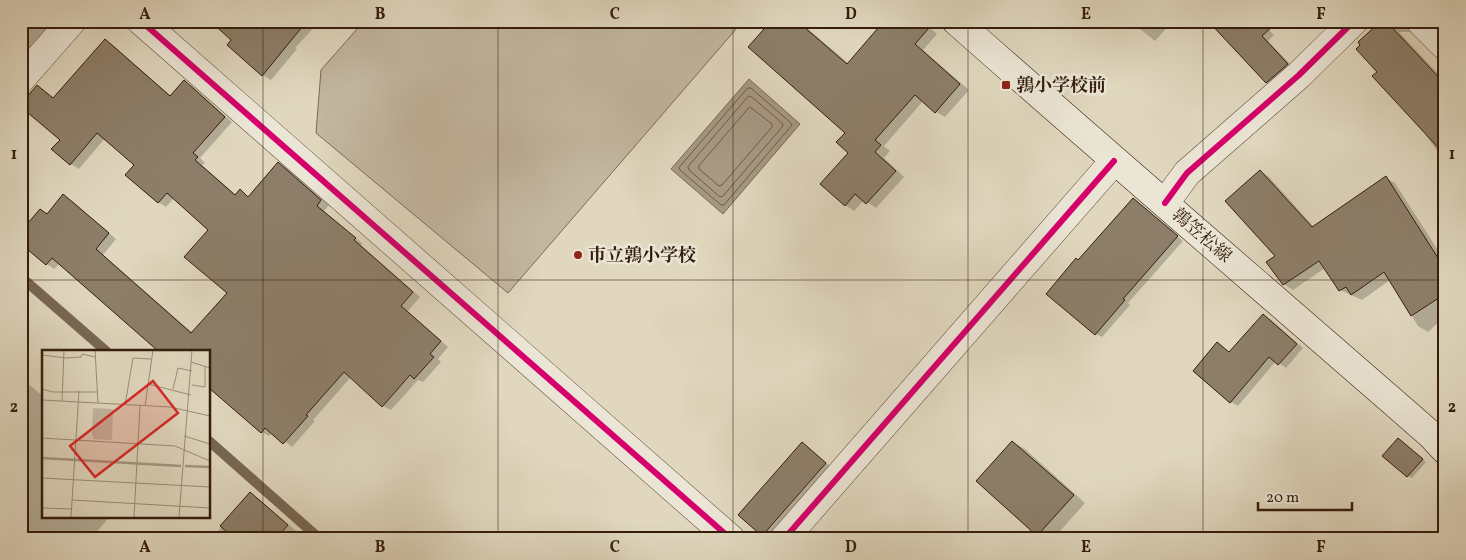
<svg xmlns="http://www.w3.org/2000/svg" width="1466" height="560" font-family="Vollkorn,'Noto Serif JP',serif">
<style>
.green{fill:#c3b7a0;stroke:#7c6a56}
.water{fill:#a69882;stroke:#786753}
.shadow{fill:#0003}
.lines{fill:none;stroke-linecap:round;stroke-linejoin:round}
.shore{stroke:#6d5a48;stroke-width:1}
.stream{stroke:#786753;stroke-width:10}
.building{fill:#8d7e69;stroke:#341d0d}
.minor-casing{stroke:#5f4c39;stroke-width:29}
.secondary-casing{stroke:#341d0d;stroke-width:29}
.minor{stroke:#ebe5d5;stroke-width:28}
.secondary{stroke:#ebe5d5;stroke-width:28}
.cycleway-casing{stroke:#ebe5d5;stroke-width:9}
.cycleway{stroke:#d6006c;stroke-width:6}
.grid{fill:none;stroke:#341d0d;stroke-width:1;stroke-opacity:0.55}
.poi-dot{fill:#8f2418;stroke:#ebe5d5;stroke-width:2}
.labels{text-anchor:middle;stroke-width:5;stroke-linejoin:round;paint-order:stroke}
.poi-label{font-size:18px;font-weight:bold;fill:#341d0d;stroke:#ebe5d5;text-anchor:start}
.street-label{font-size:18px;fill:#341d0d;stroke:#ebe5d5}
.inset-river{fill:none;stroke:#a69882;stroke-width:2.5}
.inset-road{fill:none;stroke:#9b8d77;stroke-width:1}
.view{fill:#d62828;fill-opacity:0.15;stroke:#d62828;stroke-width:2.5}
.inset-edge{fill:none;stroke:#341d0d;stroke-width:2.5}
.neatline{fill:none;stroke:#341d0d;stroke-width:2}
.grid-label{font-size:16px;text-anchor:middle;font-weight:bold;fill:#341d0d}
</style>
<rect width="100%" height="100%" fill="#e0d7be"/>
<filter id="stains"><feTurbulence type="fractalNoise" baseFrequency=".004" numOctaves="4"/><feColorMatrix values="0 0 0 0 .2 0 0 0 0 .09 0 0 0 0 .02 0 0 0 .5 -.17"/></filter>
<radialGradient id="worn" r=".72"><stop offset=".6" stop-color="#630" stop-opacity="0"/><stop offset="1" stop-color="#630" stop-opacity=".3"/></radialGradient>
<path class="green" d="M364 21H743L508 293 316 133 321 70Z"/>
<path class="water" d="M749 79 800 124 723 214 671 169Z"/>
<g class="shadow">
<path d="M21 21H63L21 68Z"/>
<path d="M168 21H182L177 26Z"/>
<path d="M212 21H320L295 48 297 49 271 80 263 75 228 45 232 40Z"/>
<path d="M772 21H799L849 64 922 21 937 34 923 50 969 90 945 117 936 112 923 101 884 146 890 151 884 158 904 177 876 208 864 200 854 211 845 205 850 153 846 133Z"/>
<path d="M1130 21H1173L1155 41Z"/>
<path d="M1210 21H1261L1274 35 1268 41 1294 68 1274 86 1267 82Z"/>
<path d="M1383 21H1413L1414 32H1399L1445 81V162L1425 134 1426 133 1379 72Z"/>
<path d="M105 40 113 45 171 96 184 82 192 86 232 122 200 158 205 163 202 165 236 195 240 191 249 197 278 164 286 168 329 205 324 211 363 244 361 245 420 297 408 311 448 347 438 359 441 362 423 382 418 380 391 410 383 406 351 377 313 420 315 421 292 447 273 432 269 436 262 432 209 386V351H160L60 263 54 269 47 264 41 210 48 214 64 196 71 200 116 239 103 255 193 333 229 293 210 230 174 198 166 207 158 202 136 165 105 138 79 169 71 164 53 149 62 139 21 105V95H26L37 86 54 98Z"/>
<path d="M1260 172 1269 177 1314 227 1386 178 1395 183 1445 261V320L1443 318 1428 332 1418 326 1390 280 1362 300 1340 290 1325 268 1293 290 1284 284Z"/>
<path d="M1133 199 1183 241 1128 303 1130 305 1102 337 1096 334 1079 261Z"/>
<path d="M1263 315 1270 319 1303 348 1286 368 1276 361 1238 406 1231 402 1217 344 1230 353Z"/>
<path d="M21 378 44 397V516H110L91 539H21Z"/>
<path d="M1013 442 1025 449 1085 503 1053 539H1045L1038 535 978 481Z"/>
<path d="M1402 442 1426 462 1412 478 1408 476Z"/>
<path d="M803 443 830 466 767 538 740 515Z"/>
<path d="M250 494 259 499 296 531 292 535 297 539H211Z"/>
</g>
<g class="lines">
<g class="shore">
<path d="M748 88H751L791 123 792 125 724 205H721L680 170 679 168Z"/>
<path d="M749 96 752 97 782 123 783 126 723 196 720 197 689 170 688 167Z"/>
<path d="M750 107 772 124V127L722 185 719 186 699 169V166Z"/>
</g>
<g class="stream">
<path d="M21 277 106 351"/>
<path d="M209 441 320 539"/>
</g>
</g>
<g class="building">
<path d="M210 21H307L262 76 227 45 231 40Z"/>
<path d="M771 21H797L847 64 884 21H935L915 44 960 84 935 113 915 95 875 140 881 145 875 152 896 171 866 204 855 194 845 206 820 184 848 153 836 142 845 133 748 47Z"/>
<path d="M1208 21H1278L1262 36 1288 64 1266 83Z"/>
<path d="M1381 21H1386L1445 84V155L1372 76 1377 72 1356 49 1360 45 1358 42Z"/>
<path d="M105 39 170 96 184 80 225 117 193 153 198 157 195 160 235 195 240 189 248 197 278 162 321 200 317 206 356 238 354 240 413 292 401 306 441 341 430 354 434 357 414 379 410 375 382 407 344 372 306 415 308 416 283 444 265 428 261 433 209 388V351H158L52 258 46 265 21 244V231L40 209 47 214 63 194 109 233 96 249 191 333 227 293 184 257 208 230 167 193 158 203 125 175 134 165 97 133 70 165 51 149 60 140 21 107V104L37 85 53 98Z"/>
<path d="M1260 170 1312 227 1386 176 1445 269V294L1411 316 1384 272 1351 295 1346 287 1339 291 1319 261 1283 285 1266 262 1275 256 1225 201Z"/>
<path d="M1133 198 1178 236 1123 299 1125 300 1095 335 1046 294 1076 258 1078 260Z"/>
<path d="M1263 314 1297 344 1278 365 1269 357 1230 403 1193 371 1217 342 1229 352Z"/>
<path d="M1398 438 1423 459 1407 477 1382 456Z"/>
<path d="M1012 441 1074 495 1037 536 976 481Z"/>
<path d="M802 442 826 463 762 536 738 515Z"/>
<path d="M250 492 288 525 276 539H235L220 526Z"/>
</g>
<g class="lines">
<g class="minor-casing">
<g id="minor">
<path d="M141 21 731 539"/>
<path d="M1420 21 1445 46"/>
<path d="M21 79 72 21"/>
<path d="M1165 203 1187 173 1299 75 1354 21"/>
<path d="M784 539 1114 161"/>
</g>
</g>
<g class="secondary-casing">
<path id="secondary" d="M956 21C1113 160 1273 297 1431 435L1445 450"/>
</g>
<use href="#minor" class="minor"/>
<use href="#secondary" class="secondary"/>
<g class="cycleway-casing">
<g id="cycleway">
<path d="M141 21 731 539"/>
<path d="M1165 203 1187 173 1299 75 1354 21"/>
<path d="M784 539 1114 161"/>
</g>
</g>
<use href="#cycleway" class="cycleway"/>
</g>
<path class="grid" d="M263 21V539M498 21V539M733 21V539M968 21V539M1203 21V539M21 280H1445"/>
<g class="poi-dot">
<rect x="1001" y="80" width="10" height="10" rx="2.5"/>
<circle cx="578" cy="255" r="5"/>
</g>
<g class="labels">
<g class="poi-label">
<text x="1016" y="91">鶉小学校前</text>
<text x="588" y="261">市立鶉小学校</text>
</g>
<g class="street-label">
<text transform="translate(1202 235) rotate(41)" y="6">鶉笠松線</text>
</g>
</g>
<g transform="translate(42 350)">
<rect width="168" height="168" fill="#e0d7be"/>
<path d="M51 58 71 59 70 90 52 89 50 85Z" fill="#c3b7a0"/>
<path class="inset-river" d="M0 108 139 116M143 116 168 117"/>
<path class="inset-road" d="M53 0 56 53M0 5 24 8 39 7 40 4 53 7M149 12 168 18M106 34 149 45M150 35 163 37V16M0 39 11 42H56M131 39 136 18 150 21M0 50 128 57 168 66M20 51 22 0M83 55 91 8 109 9M103 56 111 0M142 86 168 94M0 88 133 96 168 111M0 128 168 137M30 150 168 158M0 158 30 159M29 167 37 41M92 167 98 56M137 167 150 0"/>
<path class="view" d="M111 31 136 63 53 127 28 96Z"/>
<rect width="168" height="168" class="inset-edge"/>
</g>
<rect width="1466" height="560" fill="none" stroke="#e0d7be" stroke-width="55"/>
<path d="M1258 502v8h94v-8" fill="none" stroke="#341d0d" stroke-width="2.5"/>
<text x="1266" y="502" font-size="15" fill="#341d0d" stroke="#ebe5d5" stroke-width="4" paint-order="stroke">20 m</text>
<rect x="28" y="28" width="1410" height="504" class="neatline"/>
<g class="grid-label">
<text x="145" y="19">A</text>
<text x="380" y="19">B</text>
<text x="615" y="19">C</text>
<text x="851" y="19">D</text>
<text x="1086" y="19">E</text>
<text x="1321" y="19">F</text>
<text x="14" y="159">1</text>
<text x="1452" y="159">1</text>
<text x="14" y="412">2</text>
<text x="1452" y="412">2</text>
<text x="145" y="552">A</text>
<text x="380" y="552">B</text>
<text x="615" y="552">C</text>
<text x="851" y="552">D</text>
<text x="1086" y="552">E</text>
<text x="1321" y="552">F</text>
</g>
<rect width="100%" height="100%" filter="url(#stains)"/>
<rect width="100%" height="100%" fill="url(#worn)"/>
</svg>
